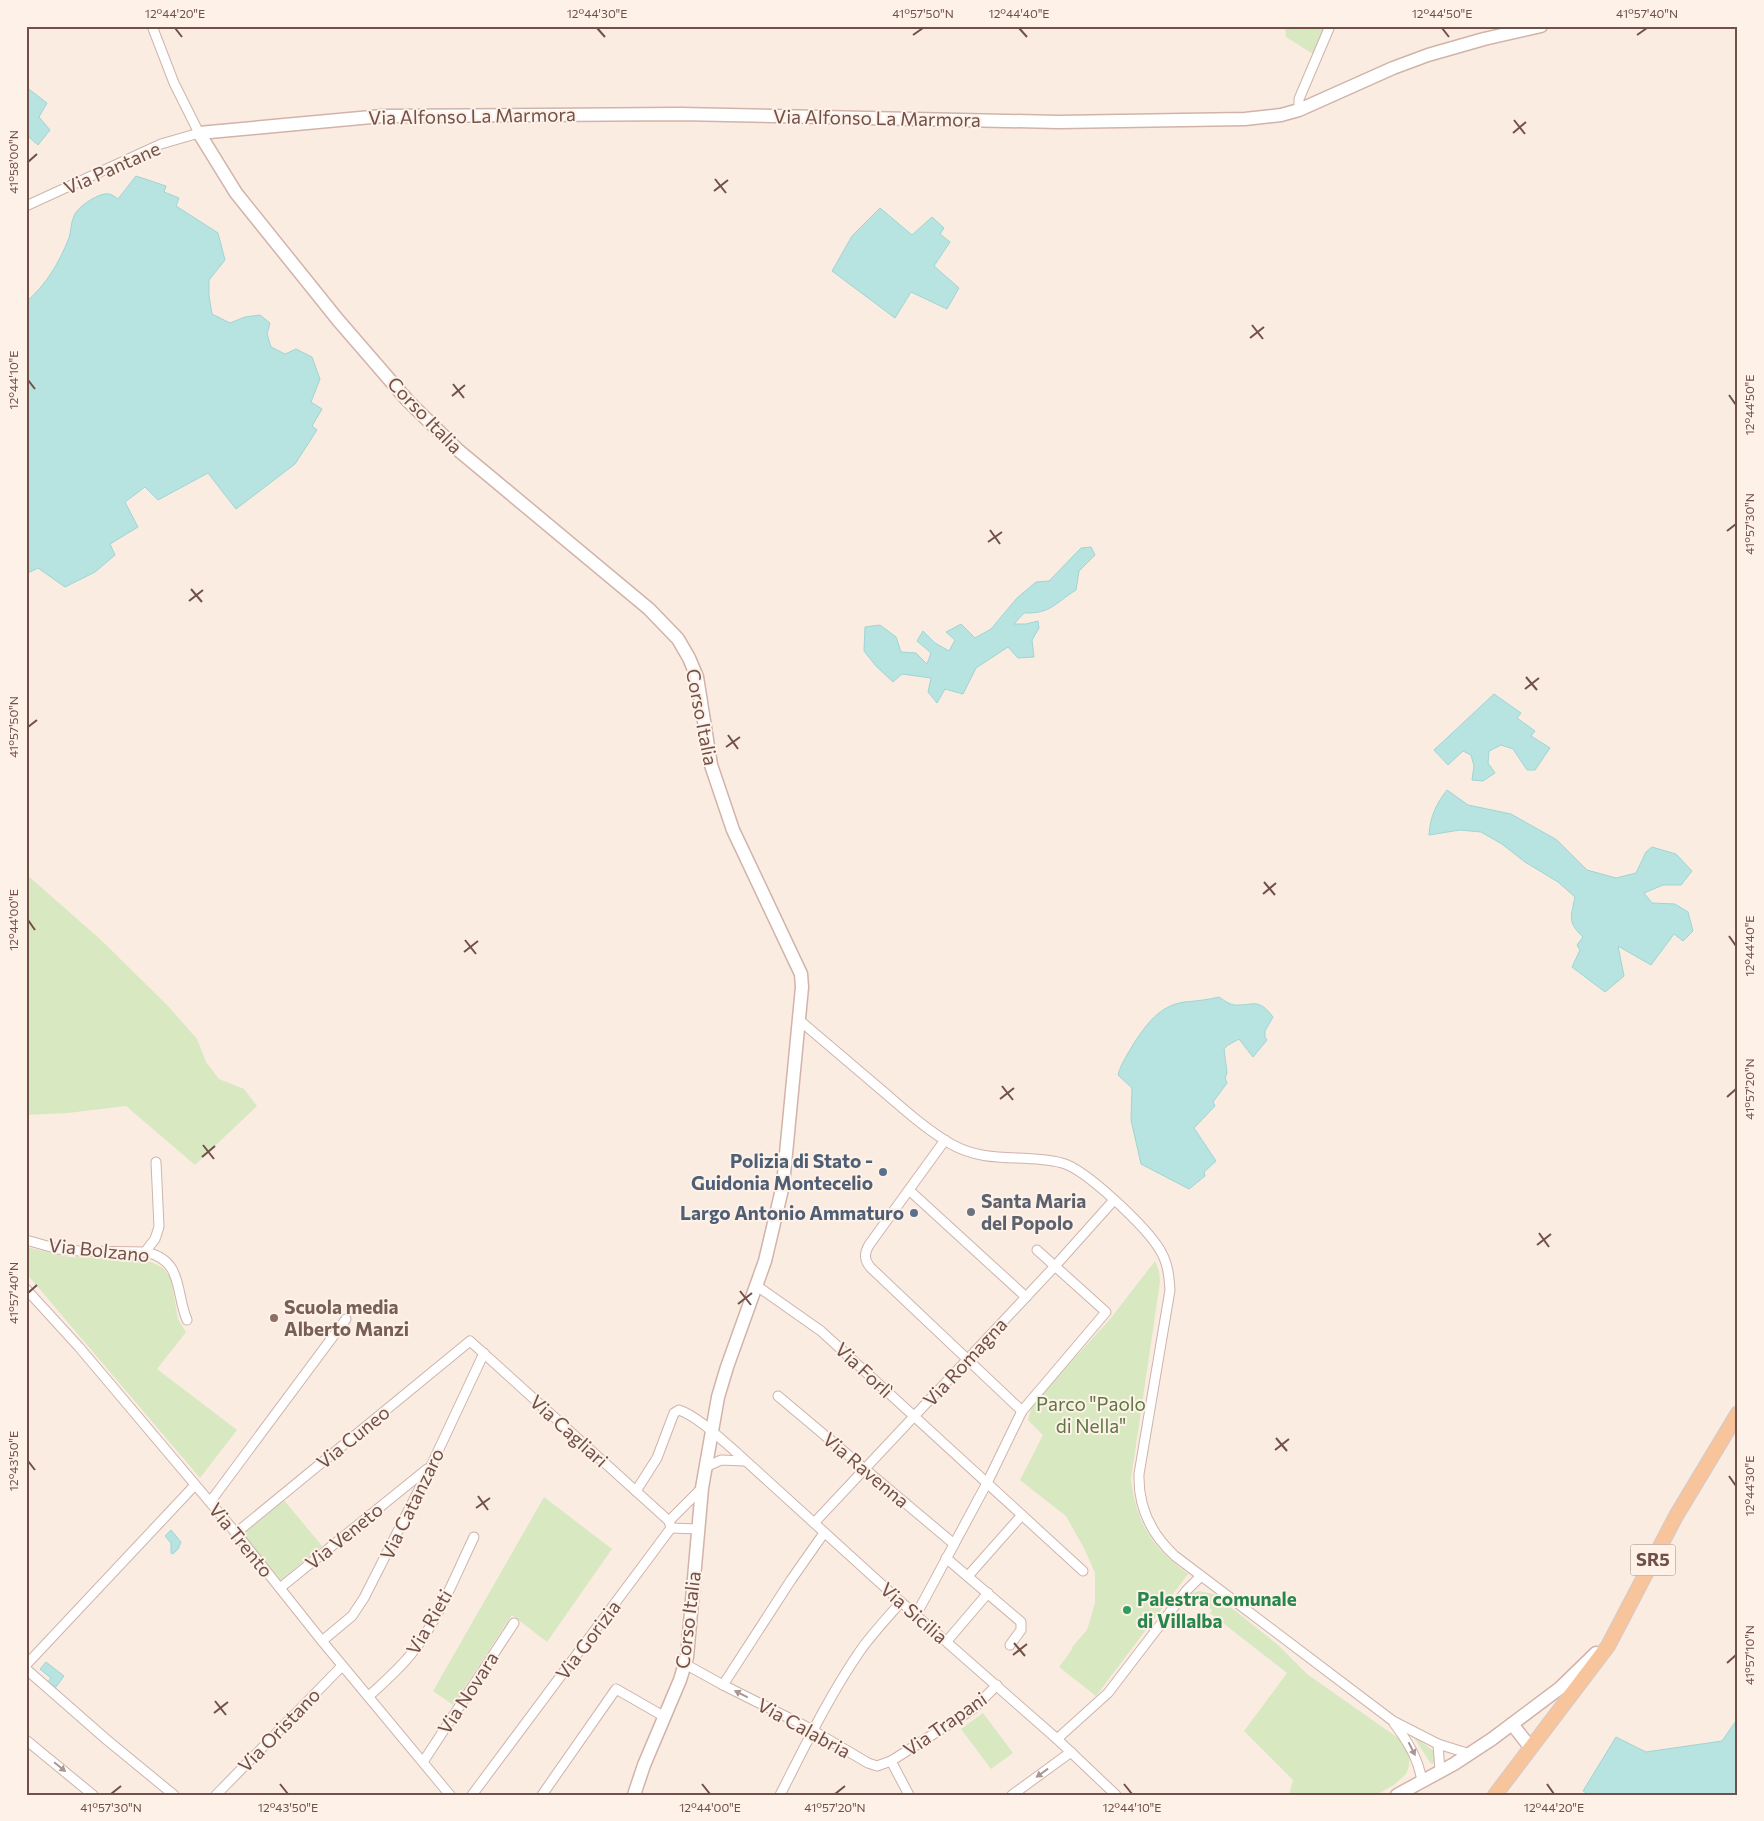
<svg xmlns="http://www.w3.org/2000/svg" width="1764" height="1821" font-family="Commissioner,sans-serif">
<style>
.green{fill:#d8e8c1}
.water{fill:#b7e4e1;stroke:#9ed5d3}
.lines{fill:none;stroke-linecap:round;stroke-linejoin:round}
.street-casing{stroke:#ceb4ac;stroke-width:11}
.secondary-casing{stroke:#d1b3a9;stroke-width:15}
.primary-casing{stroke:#d4cac8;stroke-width:16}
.street{stroke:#fff;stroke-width:9}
.secondary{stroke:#fff;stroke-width:12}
.primary{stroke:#f8c49c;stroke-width:14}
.oneway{fill:#aa9692}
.ticks{fill:none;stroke:#715049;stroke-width:2}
.service-dot{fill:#5c6f8a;stroke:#fef1e7;stroke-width:2}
.worship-dot{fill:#6b7280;stroke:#fef1e7;stroke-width:2}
.education-dot{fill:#8d6e63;stroke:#fef1e7;stroke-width:2}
.leisure-dot{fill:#2e9e5b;stroke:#fef1e7;stroke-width:2}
.labels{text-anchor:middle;stroke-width:4;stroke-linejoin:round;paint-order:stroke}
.shield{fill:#fef1e7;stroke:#9b8078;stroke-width:1}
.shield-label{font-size:18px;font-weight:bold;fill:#715049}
.street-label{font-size:19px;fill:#715049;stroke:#fef1e7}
.service-label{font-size:19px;font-weight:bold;fill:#4e5e75;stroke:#fef1e7;text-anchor:end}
.worship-label{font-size:19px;font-weight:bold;fill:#5b616d;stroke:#fef1e7;text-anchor:start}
.education-label{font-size:19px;font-weight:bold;fill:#785e54;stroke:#fef1e7;text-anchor:start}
.park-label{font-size:19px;fill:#5c7742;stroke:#fef1e7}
.leisure-label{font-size:19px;font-weight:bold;fill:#27864d;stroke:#fef1e7;text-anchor:start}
.neatline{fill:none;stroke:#715049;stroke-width:2}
.ticks-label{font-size:12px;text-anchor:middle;fill:#715049}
</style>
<rect width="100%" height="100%" fill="#fbece2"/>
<g class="green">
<path d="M1285 26H1325L1313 54 1286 37Z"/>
<path d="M26 874 100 939 168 1006 197 1039 206 1062 219 1079 244 1089 257 1106 195 1165 126 1106 68 1113 26 1115Z"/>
<path d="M26 1247 69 1257 137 1259 151 1262 163 1268 171 1278 178 1319 186 1332 157 1369 237 1430 200 1478 26 1273Z"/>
<path d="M1155 1261 1159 1271 1160 1282 1131 1479C1137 1525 1151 1546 1188 1574L1096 1696 1059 1667 1071 1651 1073 1646 1087 1630 1095 1603V1573L1085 1550 1066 1516 1020 1480 1043 1435 1028 1420 1032 1405 1111 1318Z"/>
<path d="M544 1497 612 1549 547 1642 512 1615 453 1705 433 1691Z"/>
<path d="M283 1499 322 1546 281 1580 242 1533Z"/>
<path d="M1199 1591 1214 1594 1277 1644 1307 1674 1401 1740 1407 1749 1409 1756V1766L1406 1774 1394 1785 1376 1795H1289L1293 1780 1244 1731 1287 1673 1210 1613 1212 1610 1191 1595 1187 1600 1184 1598 1190 1594Z"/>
<path d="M983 1713 1013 1753 991 1769 961 1729Z"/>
<path d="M1413 1736 1434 1751 1435 1762 1432 1764 1429 1761Z"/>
</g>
<g class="water">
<path d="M26 87 47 103 39 117 50 130 38 145 30 138 26 132Z"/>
<path d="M136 176 166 186 164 192 179 198 176 206 218 233 225 260 209 280V296L212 314 230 323 245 317 260 315 270 323 267 334 271 347 285 354 296 349 312 357 320 379 311 402 322 409 312 426 317 430 295 464 236 509 208 473 158 500 145 487 125 502 138 527 110 544 115 555 95 572 65 587 38 568 26 574V302C46 285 59 263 69 238 71 231 71 222 74 216 77 207 96 195 105 194 110 193 114 196 118 199Z"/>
<path d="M880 208 912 235 932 217 944 228 940 234 950 242 934 266 959 288 947 309 911 292 895 318 832 271 852 236Z"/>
<path d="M1091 547 1095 555 1079 571 1076 590C1055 603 1051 614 1024 613L1014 624H1026L1038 621 1039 628 1032 640 1034 657 1018 658 1008 647 976 668 963 694 945 689 937 703 928 692 931 678 902 674 893 682 876 666 864 651 865 627 880 625 896 637 901 652 916 653 927 664 931 653 917 641 923 631 935 643 949 651 955 640 946 632 961 624 975 638 991 629 1017 598 1036 582 1049 581 1081 548Z"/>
<path d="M1494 694 1521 713 1517 718 1535 731 1531 736 1550 748 1535 770H1527L1513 749 1501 745 1489 751 1488 763 1495 773 1483 781 1472 780 1474 766 1471 755 1463 751 1448 765 1434 750Z"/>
<path d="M1447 790 1468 805 1511 814 1557 840 1587 870 1616 878 1636 873 1646 852 1652 847 1676 854 1692 871 1681 885H1663L1644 893 1652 903 1675 904 1688 912 1693 931 1683 941 1674 934 1651 965 1618 946 1624 976 1605 992 1572 967 1580 950 1577 945 1583 937C1567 922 1571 917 1575 897L1558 882 1525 862 1502 844 1481 832 1460 830 1429 835C1430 817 1436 804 1447 790Z"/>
<path d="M1219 997C1223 1000 1229 1004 1234 1005 1254 1006 1258 997 1273 1017L1265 1031V1037L1267 1040 1253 1057 1239 1039 1228 1045 1224 1049 1227 1073 1225 1078 1227 1083 1213 1102 1215 1106 1194 1128 1216 1161 1204 1172 1205 1176 1189 1189 1141 1164 1131 1120 1132 1088 1118 1075C1121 1063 1128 1054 1134 1043 1147 1024 1159 1006 1184 1002 1196 1001 1207 1000 1219 997Z"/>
<path d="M171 1530 181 1542 178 1549 173 1554 171 1553V1543L165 1536Z"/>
<path d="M46 1662 64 1676 56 1687 48 1682 51 1678 40 1669Z"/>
<path d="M1738 1718V1795H1590L1583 1791 1616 1737 1646 1752 1722 1741Z"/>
</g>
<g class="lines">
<g class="street-casing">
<g id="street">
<path d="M1299 110V99L1330 26"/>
<path d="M26 206 161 144 199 133 174 83 152 26"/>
<path d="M798 1019C827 1044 856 1068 885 1093 906 1111 927 1130 951 1144 988 1165 1024 1153 1062 1163 1086 1169 1147 1228 1160 1250 1168 1263 1169 1276 1170 1290L1139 1474C1138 1506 1151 1534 1175 1556L1393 1721 1438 1744 1470 1754"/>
<path d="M945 1140 869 1245C864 1254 864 1260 871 1268L1022 1411"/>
<path d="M909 1190 1026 1297"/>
<path d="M26 1240 58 1249 79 1251 145 1252C184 1260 175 1292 187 1320"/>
<path d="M145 1252 155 1239 159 1227 156 1162"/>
<path d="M757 1286 821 1331 1083 1571"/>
<path d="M26 1289 79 1347 236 1533 322 1641 450 1795"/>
<path d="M778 1396 954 1544"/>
<path d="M706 1467 721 1460 745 1461"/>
<path d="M636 1491 657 1458 674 1413 679 1410C697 1416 721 1439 736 1452L901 1602 1057 1739 1116 1795"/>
<path d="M210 1502 346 1319"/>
<path d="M814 1523 1055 1266 1114 1200"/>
<path d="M671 1528 698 1529"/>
<path d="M236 1533 470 1341 669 1521"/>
<path d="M946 1558 1021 1622V1630L1010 1645"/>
<path d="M968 1576 1022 1515"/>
<path d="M280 1588 427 1469"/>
<path d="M916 1615 987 1483 1022 1411 1106 1312 1037 1250"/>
<path d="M322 1641 352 1616 364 1598 431 1466 484 1353"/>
<path d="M947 1641 988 1593"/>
<path d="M685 1664 723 1685 807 1727 868 1763 877 1766 891 1761 909 1795"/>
<path d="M26 1665 195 1485"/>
<path d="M26 1669 107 1740 174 1795"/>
<path d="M723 1685 791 1580 824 1533"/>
<path d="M369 1696C385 1681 402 1667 415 1649 440 1616 456 1574 474 1537"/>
<path d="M1394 1723C1408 1742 1418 1758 1422 1781"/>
<path d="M1057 1739 1108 1693 1186 1591 1201 1576"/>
<path d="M26 1740 93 1795"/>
<path d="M1438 1744 1440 1771"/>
<path d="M891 1761 973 1709 997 1685"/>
<path d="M423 1762 514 1623"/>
<path d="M216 1795 342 1666"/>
<path d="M472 1795 671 1528 669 1521 702 1488"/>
<path d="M542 1795 616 1689 665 1717"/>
<path d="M780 1795C805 1746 829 1696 860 1651 872 1634 887 1618 901 1602"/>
<path d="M1012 1795 1071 1752"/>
</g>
</g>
<g class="secondary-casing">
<g id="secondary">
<path d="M1512 1724 1530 1747"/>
<path d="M634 1795 644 1765 680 1680 687 1657 702 1488 718 1397 727 1367 765 1261 783 1185 802 987 801 974 733 830 711 765 697 677 689 658 678 639 649 609 458 450 408 401 338 320 236 193 199 133 382 116 680 114 1059 122 1245 119 1281 115 1299 110 1393 68 1428 55 1484 39 1541 26"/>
<path d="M1397 1795 1454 1764 1492 1739 1560 1688 1596 1653"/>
</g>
</g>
<g class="primary-casing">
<path id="primary" d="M1495 1795 1608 1646 1676 1516 1738 1413"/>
</g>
<use href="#street" class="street"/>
<use href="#secondary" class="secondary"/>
<use href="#primary" class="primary"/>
</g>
<defs><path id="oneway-solid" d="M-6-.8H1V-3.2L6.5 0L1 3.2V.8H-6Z" transform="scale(1.25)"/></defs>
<g class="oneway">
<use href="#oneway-solid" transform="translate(741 1694) rotate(-153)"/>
<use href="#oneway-solid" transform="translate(1412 1749) rotate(63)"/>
<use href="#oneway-solid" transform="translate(60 1767) rotate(39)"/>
<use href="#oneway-solid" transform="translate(1042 1773) rotate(144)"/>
</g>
<path class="ticks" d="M175 28 182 37M597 28 605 37M1019 28 1027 37M1442 28 1449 37M913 35 923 28M1637 35 1647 28M1514 120 1525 134M1513 133 1526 122M28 162 37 154M715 179 726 193M714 191 728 180M1252 325 1263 339M1250 338 1264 327M28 380 35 389M453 384 464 398M1729 395 1736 405M452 396 465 385M990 530 1000 544M1727 531 1736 524M988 542 1002 532M191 589 202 602M189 601 203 590M1526 677 1537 690M1525 689 1539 678M28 727 37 720M728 735 738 749M726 747 740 737M1264 882 1275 895M1263 894 1276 883M28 920 35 930M1729 936 1736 946M465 940 476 954M464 952 478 941M1002 1086 1013 1100M1727 1097 1736 1089M1000 1099 1014 1088M203 1145 214 1159M202 1157 215 1146M1539 1233 1549 1247M1537 1245 1551 1234M740 1291 751 1305M28 1293 37 1285M738 1304 752 1293M1276 1438 1287 1451M1275 1450 1289 1439M28 1461 35 1470M1729 1476 1736 1486M478 1496 488 1510M476 1508 490 1498M1014 1643 1025 1656M1013 1655 1027 1644M1727 1663 1736 1655M215 1701 226 1715M214 1713 228 1702M280 1784 288 1794M702 1784 710 1794M1124 1784 1132 1794M1547 1784 1554 1794M111 1794 121 1786M835 1794 845 1786"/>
<g class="service-dot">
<circle cx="883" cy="1172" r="5"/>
<circle cx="914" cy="1213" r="5"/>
</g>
<circle class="worship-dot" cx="971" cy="1212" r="5"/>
<circle class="education-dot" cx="274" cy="1318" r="5"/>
<circle class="leisure-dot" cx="1127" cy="1610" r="5"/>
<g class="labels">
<rect class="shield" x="1630.5" y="1544.5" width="45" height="31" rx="4"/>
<g class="shield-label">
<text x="1653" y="1566">SR5</text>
</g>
<g class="street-label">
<text transform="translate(472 116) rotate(-1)" y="7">Via Alfonso La Marmora</text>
<text transform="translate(877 118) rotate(1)" y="7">Via Alfonso La Marmora</text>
<text transform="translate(112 168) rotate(-24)" y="7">Via Pantane</text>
<text transform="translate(425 415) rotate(46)" y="7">Corso Italia</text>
<text transform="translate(702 717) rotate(79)" y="7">Corso Italia</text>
<text transform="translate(99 1250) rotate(6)" y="7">Via Bolzano</text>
<text transform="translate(965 1362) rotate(-47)" y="7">Via Romagna</text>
<text transform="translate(864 1370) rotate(43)" y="7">Via Forlì</text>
<text transform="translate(569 1431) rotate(42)" y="7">Via Cagliari</text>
<text transform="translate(353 1437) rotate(-39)" y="7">Via Cuneo</text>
<text transform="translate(866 1470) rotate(40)" y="7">Via Ravenna</text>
<text transform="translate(412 1504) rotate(-64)" y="7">Via Catanzaro</text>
<text transform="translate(344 1536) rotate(-39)" y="7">Via Veneto</text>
<text transform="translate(241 1540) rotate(51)" y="7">Via Trento</text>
<text transform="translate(914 1613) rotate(41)" y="7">Via Sicilia</text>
<text transform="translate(688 1620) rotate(-83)" y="7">Corso Italia</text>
<text transform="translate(429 1622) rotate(-60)" y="7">Via Rieti</text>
<text transform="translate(588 1640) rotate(-53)" y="7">Via Gorizia</text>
<text transform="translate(468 1693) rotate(-57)" y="7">Via Novara</text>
<text transform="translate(945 1724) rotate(-35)" y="7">Via Trapani</text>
<text transform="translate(804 1728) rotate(29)" y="7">Via Calabria</text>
<text transform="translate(279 1730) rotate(-46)" y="7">Via Oristano</text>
</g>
<g class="service-label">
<text x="873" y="1168">Polizia di Stato -<tspan x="873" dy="22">Guidonia Montecelio</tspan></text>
<text x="904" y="1220">Largo Antonio Ammaturo</text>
</g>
<g class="worship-label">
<text x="981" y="1208">Santa Maria<tspan x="981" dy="22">del Popolo</tspan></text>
</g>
<g class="education-label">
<text x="284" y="1314">Scuola media<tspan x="284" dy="22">Alberto Manzi</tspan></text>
</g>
<g class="park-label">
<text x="1091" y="1411">Parco "Paolo<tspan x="1091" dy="22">di Nella"</tspan></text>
</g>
<g class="leisure-label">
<text x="1137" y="1606">Palestra comunale<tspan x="1137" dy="22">di Villalba</tspan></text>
</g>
</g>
<rect width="1764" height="1821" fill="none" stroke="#fef1e7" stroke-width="55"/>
<rect x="28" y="28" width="1708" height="1766" class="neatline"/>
<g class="ticks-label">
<text x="175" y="18">12°44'20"E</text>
<text x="597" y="18">12°44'30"E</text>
<text x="923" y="18">41°57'50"N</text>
<text x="1019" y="18">12°44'40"E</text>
<text x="1442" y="18">12°44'50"E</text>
<text x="1647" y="18">41°57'40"N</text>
<text transform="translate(14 162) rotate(-90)" y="4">41°58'00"N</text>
<text transform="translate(14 380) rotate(-90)" y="4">12°44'10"E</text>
<text transform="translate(1750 405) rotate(-90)" y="4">12°44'50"E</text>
<text transform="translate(1750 524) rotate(-90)" y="4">41°57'30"N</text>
<text transform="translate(14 727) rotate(-90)" y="4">41°57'50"N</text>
<text transform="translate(14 920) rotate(-90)" y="4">12°44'00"E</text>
<text transform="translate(1750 946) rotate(-90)" y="4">12°44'40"E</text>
<text transform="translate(1750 1089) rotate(-90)" y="4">41°57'20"N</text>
<text transform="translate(14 1293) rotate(-90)" y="4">41°57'40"N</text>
<text transform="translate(14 1461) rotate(-90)" y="4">12°43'50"E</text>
<text transform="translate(1750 1486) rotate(-90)" y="4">12°44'30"E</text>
<text transform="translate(1750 1655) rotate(-90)" y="4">41°57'10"N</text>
<text x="111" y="1812">41°57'30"N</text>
<text x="288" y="1812">12°43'50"E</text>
<text x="710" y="1812">12°44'00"E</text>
<text x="835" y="1812">41°57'20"N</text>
<text x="1132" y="1812">12°44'10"E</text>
<text x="1554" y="1812">12°44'20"E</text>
</g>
</svg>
